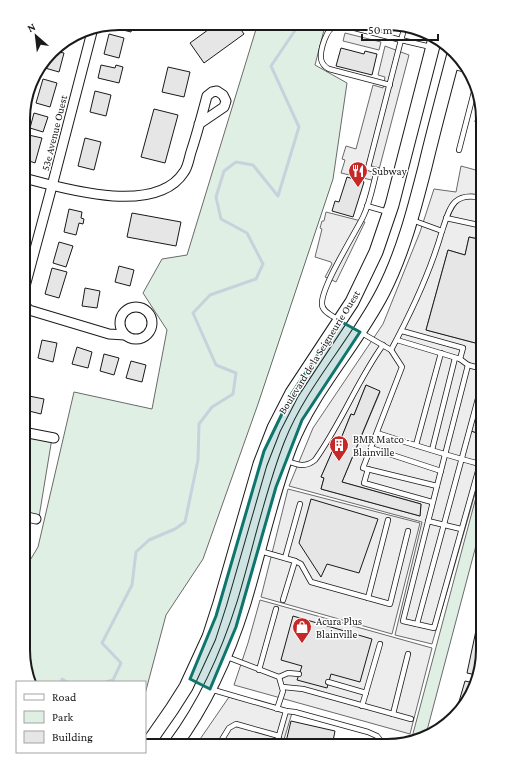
<svg xmlns="http://www.w3.org/2000/svg" width="506" height="769" font-family="'Crimson Pro',serif">
<style>
.green{fill:#e0efe3;stroke:#6a6a6a}
.parking{fill:#ededed;stroke:#6a6a6a;fill-rule:evenodd}
.lines{fill:none;stroke-linecap:round;stroke-linejoin:round}
.stream{stroke:#c6d2dc;stroke-width:3}
.building{fill:#e6e6e6;stroke:#1a1a1a}
.lane-casing{stroke:#1a1a1a;stroke-width:6}
.street-casing{stroke:#1a1a1a;stroke-width:11}
.secondary-casing{stroke:#1a1a1a;stroke-width:15}
.lane{stroke:#fff;stroke-width:4.5}
.street{stroke:#fff;stroke-width:9}
.secondary{stroke:#fff;stroke-width:13}
.marked{fill:#0f766e;fill-opacity:0.2;stroke:#0f766e;stroke-width:3;stroke-linejoin:round}
.labels{text-anchor:middle;stroke-width:3;stroke-linejoin:round;paint-order:stroke}
.street-label{font-size:11px;fill:#1a1a1a;stroke:#fff}
.poi-label{font-size:11px;fill:#1a1a1a;stroke:#fff;text-anchor:start}
.rim{fill:none;stroke:#1a1a1a;stroke-width:2}
</style>
<rect width="100%" height="100%" fill="#fff"/>
<g class="green">
<path d="M257 26H325L315 65 347 83 333 179 258 404 203 559 166 615 145 694V682H29L23 650V572L38 547 74 392 152 409 167 330 143 293 162 259 187 255Z"/>
<path d="M23 432 52 438 39 517 23 514Z"/>
<path d="M483 471V519L425 738 411 741Z"/>
</g>
<g class="parking">
<path d="M345 33 381 42 379 50 343 41Z"/>
<path d="M385 46 409 55 376 181 341 173 345 160 342 159 346 146 356 149 373 85 383 88 385 77 378 75Z"/>
<path d="M461 166 483 172V240L469 237 465 255 448 250 426 330 483 345V392L471 431 483 435V466L432 644 395 635 422 522 289 486 313 428 383 324 420 232 434 189 456 192ZM366 385 380 392 342 482 421 504 420 516 321 489 324 478 321 477 335 445 338 446 351 414 354 415Z"/>
<path d="M326 212 365 222 336 282 325 277 332 264 331 262 315 257 322 229 320 228 322 221H324Z"/>
<path d="M288 489 420 523 392 634 261 597Z"/>
<path d="M260 600 432 648 410 734 234 685 248 643Z"/>
<path d="M229 697 292 713 282 746 196 745Z"/>
</g>
<g class="lines">
<g class="stream">
<path d="M62 682V679L67 682"/>
<path d="M106 682 113 680 121 663 102 643 132 585 136 552 149 540 175 529 185 522 198 460 199 424 212 407 233 394 236 373 216 365 193 313 210 295 256 279 263 264 247 233 221 219 216 197 224 171 236 162 253 165 278 196 299 127 271 66 298 26"/>
</g>
</g>
<g class="building">
<path d="M212 27H239L244 34 204 63 190 43Z"/>
<path d="M115 28H132L131 32Z"/>
<path d="M109 34 124 38 119 58 104 54Z"/>
<path d="M341 48 364 54 365 51 377 54 372 75 336 66Z"/>
<path d="M53 51 64 53 59 72 45 68 49 55Z"/>
<path d="M101 65 115 68 116 65 123 67 119 83 98 78Z"/>
<path d="M168 67 190 72 184 97 162 92Z"/>
<path d="M43 79 57 83 50 107 36 103Z"/>
<path d="M95 91 111 95 106 116 90 112Z"/>
<path d="M479 100 483 119V125L475 122Z"/>
<path d="M154 109 178 115 165 163 141 157Z"/>
<path d="M34 113 48 117 43 132 30 128Z"/>
<path d="M24 134 42 138 35 163 24 159Z"/>
<path d="M85 138 101 142 94 170 78 166Z"/>
<path d="M347 177 364 182 353 217 332 211 335 201 339 202Z"/>
<path d="M69 209 82 212 81 218 84 219 83 224 79 223 76 235 64 232Z"/>
<path d="M132 213 181 222 176 246 127 237Z"/>
<path d="M469 237 483 240V345L426 330 448 250 465 255Z"/>
<path d="M59 242 73 246 66 267 53 263Z"/>
<path d="M119 266 134 270 130 286 115 282Z"/>
<path d="M52 268 67 272 59 298 45 294Z"/>
<path d="M85 288 100 291 97 308 82 306Z"/>
<path d="M42 340 57 343 53 362 38 358Z"/>
<path d="M23 342 30 343 27 357 23 356Z"/>
<path d="M77 347 92 352 88 368 72 364Z"/>
<path d="M104 354 119 358 114 375 100 371Z"/>
<path d="M131 361 146 365 142 382 126 378Z"/>
<path d="M366 385 380 391 342 482 421 504 420 516 321 489 324 478 321 477 335 445 338 446 351 414 354 415Z"/>
<path d="M483 392V435L471 431Z"/>
<path d="M29 396 44 399 41 414 25 410Z"/>
<path d="M311 499 378 519 359 573 327 564 321 577 299 543Z"/>
<path d="M293 616 372 639 360 682 331 674 327 688 297 680 302 666 281 660Z"/>
<path d="M478 621 483 622V656L476 675 467 673Z"/>
<path d="M465 681 474 683 467 703 456 712Z"/>
<path d="M291 721 335 731 332 746H285Z"/>
</g>
<g class="lines">
<g class="lane-casing">
<g id="lane">
<path d="M343 25 401 40 405 26"/>
<path d="M392 25 405 26"/>
<path d="M335 26C326 29 320 50 321 59 322 64 325 67 329 69L390 85"/>
<path d="M452 66 466 70"/>
<path d="M459 150 476 84"/>
<path d="M367 206 388 212"/>
<path d="M446 218 483 226"/>
<path d="M442 231C450 207 453 191 483 198"/>
<path d="M339 320C333 316 322 312 322 304 321 287 354 235 363 217 370 203 373 185 377 170L368 168 401 40 431 47"/>
<path d="M360 332 391 350C412 311 430 273 442 231L412 220"/>
<path d="M397 340 460 359 463 348 402 331"/>
<path d="M391 350 402 367 363 468 437 486 468 365"/>
<path d="M460 359 468 365 483 369"/>
<path d="M377 433C411 444 445 455 480 464L434 628 403 621 437 486"/>
<path d="M416 445 441 353"/>
<path d="M371 448 441 471"/>
<path d="M432 450 455 358"/>
<path d="M287 461C298 465 305 468 315 460 341 424 357 381 383 345"/>
<path d="M368 469 364 483 432 502"/>
<path d="M428 521 461 529"/>
<path d="M260 551 295 561 283 600"/>
<path d="M285 558 300 504"/>
<path d="M295 561 301 564 311 582 390 604 408 531"/>
<path d="M368 598 388 520"/>
<path d="M417 624 483 380"/>
<path d="M227 657 279 677 283 691 277 709"/>
<path d="M259 670 276 609"/>
<path d="M279 677 288 673 299 674"/>
<path d="M328 682 366 693"/>
<path d="M283 687 303 689 411 719"/>
<path d="M210 689 286 711 276 746"/>
<path d="M362 706 380 644"/>
<path d="M286 711 295 712 368 732 377 736 385 746"/>
<path d="M393 714 408 654"/>
<path d="M218 746 229 728 236 724 279 736"/>
</g>
</g>
<g class="street-casing">
<g id="street">
<path d="M24 178C65 189 156 216 184 172 188 167 189 158 191 152 197 134 202 115 207 96L212 92 217 91 223 95 226 101 224 107 199 124"/>
<path d="M24 290 52 186 93 28"/>
<path d="M24 304 29 310 109 334 125 335"/>
<circle cx="136" cy="323" r="16"/>
<path d="M23 432 54 438"/>
<path d="M23 516 36 519"/>
</g>
</g>
<g class="secondary-casing">
<g id="secondary">
<path d="M147 745 172 709 186 687 209 637 220 603 260 464 274 428 292 393 352 302 376 252 392 205 435 38"/>
<path d="M175 745C207 702 228 654 244 603 260 550 271 495 291 444 313 389 356 345 383 292 403 253 414 210 425 167 434 129 444 92 454 54"/>
</g>
</g>
<use href="#lane" class="lane"/>
<use href="#street" class="street"/>
<use href="#secondary" class="secondary"/>
</g>
<path class="marked" d="M340 321 360 332 302 420 276 487 236 627 210 689 190 679 216 616 264 451 292 393Z"/>
<defs>
<g id="restaurant-pin" transform="scale(1)"><path d="M0 17L-7.5 6A9.5 9.5 0 1 1 7.5 6Z" fill="#c62828" stroke="#fff"/><path d="M-5-6h1v4h1v-4h1v4h1v-4h1v5L-1.5 .5V6h-2V.5L-5-1ZM5-6V6H3V1.5H1.5Q1.5-4 5-6Z" fill="#fff"/></g>
<g id="building-pin" transform="scale(1)"><path d="M0 17L-7.5 6A9.5 9.5 0 1 1 7.5 6Z" fill="#c62828" stroke="#fff"/><path d="M-4-6H4V6H1V3H-1V6H-4ZM-2.5-4.3h1.7v1.8h-1.7ZM.8-4.3h1.7v1.8H.8ZM-2.5-1h1.7V.8h-1.7ZM.8-1h1.7V.8H.8Z" fill="#fff"/></g>
<g id="shop-pin" transform="scale(1)"><path d="M0 17L-7.5 6A9.5 9.5 0 1 1 7.5 6Z" fill="#c62828" stroke="#fff"/><path d="M-5-2.5h2.3a2.7 3.5 0 0 1 5.4 0H5L5.5 6h-11ZM-1.5-2.5h3a1.5 2.3 0 0 0-3 0Z" fill="#fff"/></g>
</defs>
<g fill-rule="evenodd">
<use href="#restaurant-pin" x="358" y="171"/>
<use href="#building-pin" x="339" y="445"/>
<use href="#shop-pin" x="302" y="627"/>
</g>
<g class="labels">
<g class="street-label">
<text transform="translate(54 133) rotate(-76)" y="4">53e Avenue Ouest</text>
<text transform="translate(319 352) rotate(-58)" y="4">Boulevard de la Seigneurie Ouest</text>
</g>
<g class="poi-label">
<text x="372" y="175">Subway</text>
<text x="353" y="443">BMR Matco -<tspan x="353" dy="13">Blainville</tspan></text>
<text x="316" y="625">Acura Plus<tspan x="316" dy="13">Blainville</tspan></text>
</g>
</g>
<path d="M0 0H506V769H0ZM119 30H387A89 89 0 0 1 476 119V650A89 89 0 0 1 387 739H119A89 89 0 0 1 30 650V119A89 89 0 0 1 119 30Z" fill="#fff" fill-rule="evenodd"/>
<path class="rim" d="M119 30H387A89 89 0 0 1 476 119V650A89 89 0 0 1 387 739H119A89 89 0 0 1 30 650V119A89 89 0 0 1 119 30Z"/>
<rect x="16" y="681" width="130" height="72" fill="#ffffff" stroke="#a3a3a3"/>
<rect x="24" y="694" width="20" height="6" fill="#ffffff" stroke="#a3a3a3"/>
<text x="52" y="701" font-size="12" fill="#1a1a1a">Road</text>
<rect x="24" y="711" width="20" height="12" fill="#e0efe3" stroke="#a3a3a3"/>
<text x="52" y="721" font-size="12" fill="#1a1a1a">Park</text>
<rect x="24" y="731" width="20" height="12" fill="#e6e6e6" stroke="#a3a3a3"/>
<text x="52" y="741" font-size="12" fill="#1a1a1a">Building</text>
<g transform="translate(36 36) rotate(332)" stroke="#ffffff" stroke-width="3" paint-order="stroke">
<path d="M0-3L7 15L0 10L-7 15Z" fill="#1a1a1a"/>
<text y="-6" font-size="11" font-weight="bold" text-anchor="middle" fill="#1a1a1a">N</text>
</g>
<path d="M362 34v6h76v-6" fill="none" stroke="#1a1a1a" stroke-width="2"/>
<text x="368" y="34" font-size="12" fill="#1a1a1a" stroke="#ffffff" stroke-width="3" paint-order="stroke">50 m</text>
</svg>
